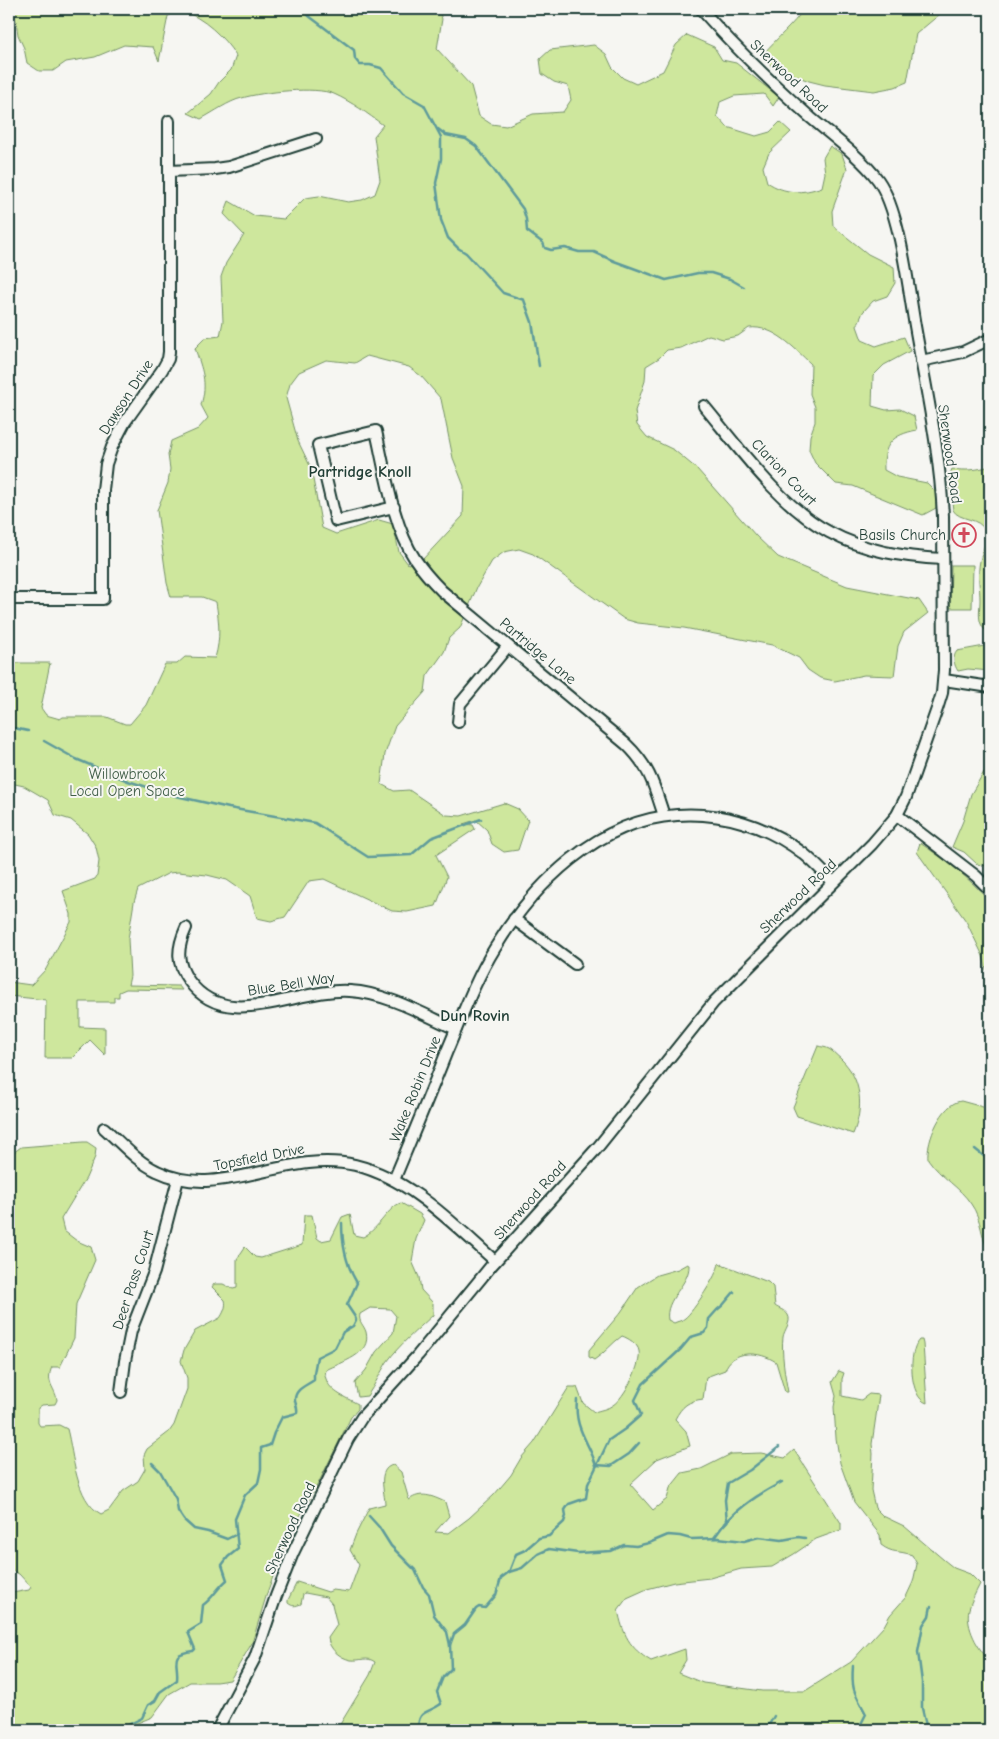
<svg xmlns="http://www.w3.org/2000/svg" width="999" height="1739" font-family="'Comic Neue',sans-serif">
<style>
.green{fill:#cee79d;stroke:#769268;fill-rule:evenodd}
.lines{fill:none;stroke-linecap:round;stroke-linejoin:round}
.stream{stroke:#5e9b9b;stroke-width:2.5}
.street-casing{stroke:#1f3d34;stroke-width:14}
.street{stroke:#f6f6f2;stroke-width:10}
.labels{text-anchor:middle;stroke-width:4;stroke-linejoin:round;paint-order:stroke}
.street-label{font-size:15px;fill:#1f3d34;stroke:#f6f6f2}
.poi-label{font-size:15px;fill:#1f3d34;stroke:#f6f6f2;text-anchor:end}
.park-label{font-size:15px;fill:#425f49;stroke:#f6f6f2}
.neighbourhood-label{font-size:16px;font-weight:bold;fill:#1f3d34;stroke:#f6f6f2}
</style>
<rect width="100%" height="100%" fill="#f6f6f2"/>
<filter id="ink" filterUnits="userSpaceOnUse"><feTurbulence type="fractalNoise" baseFrequency=".02" numOctaves="2"/><feDisplacementMap in="SourceGraphic" scale="10" xChannelSelector="R" yChannelSelector="G"/><feConvolveMatrix kernelMatrix="1 2 1 2 8 2 1 2 1" color-interpolation-filters="sRGB"/></filter>
<g filter="url(#ink)">
<g class="green">
<path d="M14 9H438L442 19 437 49 471 86 479 116 491 124 506 126 533 114 563 112 571 100 568 86 554 82 542 74 540 59 550 50 594 45 606 54 612 67 623 78 636 84 663 71 676 45 687 35 714 47 722 60 736 63 779 97 773 106 764 94 734 96 720 102 717 116 727 127 756 136 770 132 780 122 791 132 769 153 763 167 767 182C785 194 802 194 822 187L825 173 823 158 830 146 842 154 847 169 832 211 833 226 868 254 894 267 895 283 887 296 873 301 863 312 857 326 862 340 876 346 904 337 910 351 884 365 873 376 872 406 886 410 900 409 914 416 917 430C892 435 883 444 884 470L897 477 927 483 937 493 936 508 923 515 853 486 836 484 815 463 809 450 810 436 815 422V407L810 394 811 364C794 348 774 325 749 328L738 336 723 339 709 335 681 348 667 350 659 358 646 366 645 381 635 411 637 425 647 437 674 450 697 469 756 536 778 557 847 586 919 600 928 613 904 632 898 646 894 676 864 675 835 681 820 678 808 670 799 658 772 645 684 628 638 623 624 619 533 554 519 549 504 552 492 561 477 587 460 628 449 638 444 652 427 676 425 692 395 726 385 754 381 784 394 791 409 790 446 815 461 816 504 803 518 809 528 820 518 850 504 852 492 844 487 830 476 820 463 824 473 825 475 829 436 855 447 877 436 906 407 912 392 911 324 879 309 881 285 917 271 921 257 918 250 896 227 880 207 875 178 872 169 873 138 889 134 902 128 939 130 976 128 985 179 986 182 990 126 989 119 992V997H114V1002H80V1027L105 1028V1055L90 1040 72 1058H45L46 1000 9 996V982L31 985 46 969 71 922V914L63 891 95 879 97 876 99 861 96 847 88 834 71 820 55 815 48 800 24 786 15 784 9 788V663H50L41 708 46 715 60 719 63 717H107L125 724H130L146 705 165 664H177L185 657 215 658C221 638 219 622 216 602L202 597H171L167 583 157 510 168 483 170 469 168 455 171 441 198 429 208 418 201 405C208 382 202 370 195 348L205 338 220 336 223 321 221 277 226 263 244 235 224 214 229 201 255 216 284 219 305 198 319 196 348 202 362 200 375 194 380 180 374 136 383 125C368 114 352 102 334 94 316 86 262 92 242 98 229 101 214 112 201 119L188 113 211 94 219 82 231 70 236 56C224 37 204 18 181 10L168 16 159 61 153 47 124 45 95 57 66 62 53 71H39L27 63 24 48 18 35 16 21 10 12ZM367 356 409 367 421 376 441 399 453 458 464 486 463 516 422 560 408 564 399 552 393 524 379 520 336 534 322 528 311 468 298 441 286 398 290 384 299 372 326 360 355 363Z"/>
<path d="M804 9H946L916 34 907 82 895 87 874 91 825 85 809 81 771 66 764 57V53C777 38 793 25 804 9Z"/>
<path d="M990 466V636C987 631 983 629 981 624 978 616 980 608 980 600 980 587 977 575 980 561 982 551 988 541 985 531 980 517 959 521 953 510L949 477 952 469C965 471 978 470 990 466Z"/>
<path d="M951 565H973L972 608H950Z"/>
<path d="M990 645V671L968 669 958 671C954 665 952 657 957 651Z"/>
<path d="M988 770H990V852L986 866 977 864 964 852 952 847 963 821 971 794 984 772Z"/>
<path d="M920 843C946 860 969 878 990 901V985L983 956 966 921 917 852Z"/>
<path d="M818 1046C821 1047 826 1047 829 1049 833 1051 837 1056 841 1059 862 1079 864 1108 853 1134L797 1116 793 1107Z"/>
<path d="M961 1101 990 1109V1255C981 1239 982 1219 971 1204 960 1187 941 1178 928 1159 926 1141 942 1103 961 1101Z"/>
<path d="M83 1142H87L96 1148 95 1157 86 1178 61 1219 64 1231 77 1241 91 1247 95 1260 76 1304 74 1338 60 1367H52C45 1383 55 1387 57 1400L55 1404 42 1405 38 1408V1423L40 1426 59 1425 67 1429C74 1455 75 1500 101 1514L109 1510 123 1491 138 1481 145 1469 144 1455 147 1449 169 1432 174 1425 187 1389V1378L181 1361 184 1350 195 1331 220 1318C223 1314 227 1306 225 1300L212 1287 214 1284H223L233 1289 237 1288V1259L245 1247 255 1257 261 1258 302 1245 304 1215H312L317 1238 321 1241 331 1239 342 1217 350 1214 354 1235 363 1237C379 1229 389 1206 401 1203L420 1214 424 1220 416 1239 412 1261 419 1277 421 1290 433 1303V1315C417 1330 400 1344 387 1362 380 1373 375 1385 367 1396L358 1397 355 1383 366 1370 376 1352 393 1333 396 1316 390 1309 370 1308 360 1314C358 1322 364 1325 366 1332 372 1355 341 1362 326 1370L325 1375C328 1392 345 1397 358 1404V1409L351 1417 318 1484 288 1537 268 1590 252 1643 230 1680 216 1682H190L169 1694 152 1717 128 1727 126 1730H9V1618C12 1609 9 1599 12 1593L29 1590 31 1587 19 1574 9 1569V1156L21 1147Z"/>
<path d="M719 1263 768 1282 773 1287 775 1306C779 1309 785 1310 788 1315 792 1322 784 1330 783 1337 781 1351 785 1377 788 1392H785L776 1362C760 1351 732 1349 725 1370L706 1377 703 1399C688 1401 682 1406 675 1419L686 1431 690 1446 657 1459 630 1484 653 1510 667 1499 670 1488 682 1473 701 1469 731 1454 761 1453 785 1458 794 1450 841 1523V1530L816 1539 794 1554 772 1567 741 1569 710 1578 674 1582 647 1589 627 1598 618 1610C623 1634 629 1648 651 1661L685 1649 686 1660 678 1673 703 1683 762 1691H805L851 1662 884 1626 890 1615 906 1597 913 1582 917 1564 912 1555C898 1550 893 1554 881 1545L880 1535 854 1502 840 1463 836 1438 834 1407 836 1396 832 1382 839 1371 844 1373 842 1379V1396L861 1400 869 1394 879 1395 872 1444 873 1454 871 1490 875 1508 883 1516 904 1526 944 1560 954 1568 970 1574 980 1584C976 1592 971 1601 969 1609 965 1627 978 1649 990 1661V1730H321L335 1729 339 1726 370 1675 375 1662C367 1656 361 1661 351 1660 340 1658 329 1649 328 1638L337 1625 332 1604 326 1597 305 1593 303 1594 301 1604C295 1606 293 1607 288 1603V1600L297 1582 328 1592 333 1590 349 1592 359 1565 350 1550 356 1534 369 1508 385 1504C385 1493 376 1469 393 1465L401 1472 409 1500C421 1491 432 1496 445 1502L449 1516 435 1532 449 1533 469 1518 494 1495 511 1475 521 1458 534 1443 569 1387H577L583 1403 594 1412C600 1410 608 1409 613 1405 624 1398 642 1364 639 1351 638 1344 628 1338 622 1336 612 1343 605 1353 594 1360L589 1357V1350L621 1312 638 1287 657 1275 678 1269 687 1264 689 1265C690 1284 664 1299 668 1320L674 1323C678 1321 682 1321 685 1318 693 1312 718 1274 719 1263Z"/>
<path d="M919 1340H922L923 1344 927 1403C909 1398 908 1351 919 1340Z"/>
</g>
<g class="lines">
<g class="stream">
<path d="M303 9 309 16 354 50 355 59 360 65H370L381 68 403 93 424 105 441 137V159L436 183 441 220 448 238 458 248 466 253 503 293 524 300 532 322 539 366"/>
<path d="M438 129 446 135 466 139 476 146 523 209 526 219 527 231 543 243 545 248 551 250 565 248 579 252H594L614 261 666 280 698 273H711L730 279 744 287"/>
<path d="M9 727 28 731"/>
<path d="M44 741 76 759 128 781 176 796 229 808 315 823 368 857 411 855 431 838 481 819"/>
<path d="M975 1149 990 1161"/>
<path d="M577 1400C574 1429 588 1440 596 1465"/>
<path d="M152 1463 160 1471 176 1499 178 1511 184 1520 194 1529 208 1532 227 1539 237 1534"/>
<path d="M596 1465 611 1466 629 1454 639 1443"/>
<path d="M369 1516 379 1527 391 1546 415 1570 423 1587 429 1594 434 1615 447 1632 450 1645 451 1669 443 1677 437 1692 441 1704C427 1714 418 1709 418 1730"/>
<path d="M727 1521 725 1500 728 1483 750 1470 779 1447"/>
<path d="M714 1538C731 1512 755 1496 782 1482"/>
<path d="M509 1572 516 1554 525 1550 539 1538 549 1536 564 1522 566 1516 565 1510 569 1504 586 1498 588 1484 609 1440 625 1429 641 1415 635 1400 643 1384 681 1349 691 1337 704 1333 708 1328 709 1319 717 1310 723 1305 734 1292"/>
<path d="M450 1645 454 1634 465 1625 476 1609 479 1607 485 1608 496 1595 501 1578 509 1572 522 1568 538 1554 549 1549 578 1553 611 1551 624 1545 636 1546 649 1543 668 1535 680 1536 691 1539 718 1538 744 1541 759 1537 782 1540 798 1537 805 1538"/>
<path d="M853 1666C851 1691 855 1693 866 1714L860 1726 861 1730"/>
<path d="M123 1730 130 1724 142 1718 148 1705 155 1701 160 1692 177 1680C179 1662 168 1654 193 1651L195 1649 188 1632 201 1624 203 1605C213 1598 217 1588 227 1580L222 1565 228 1557 238 1549 235 1519 245 1495 258 1483 261 1469V1448L270 1445 274 1433 282 1417 297 1413C298 1408 296 1405 295 1401 294 1389 306 1386 314 1380V1373L317 1357 335 1348 343 1332 353 1326 356 1320 355 1317 347 1305 357 1283C346 1265 342 1244 342 1223"/>
<path d="M766 1730 774 1716"/>
<path d="M927 1730 922 1708V1682L918 1652 923 1625 929 1616 931 1606"/>
</g>
<g class="street-casing">
<g id="street">
<path d="M169 171 215 169 229 167 316 139"/>
<path d="M921 361 963 352 990 339"/>
<path d="M704 406C739 448 780 506 829 532 864 551 903 557 943 559"/>
<path d="M394 507 336 521 318 445 376 431C385 470 393 526 415 559 423 571 432 581 442 591L626 744C650 767 654 785 664 816"/>
<path d="M9 599H103V490L106 464 112 447 125 422 162 370 168 359 169 352V121"/>
<path d="M944 680 990 687"/>
<path d="M458 722 460 704 508 646"/>
<path d="M897 815 976 876 990 890"/>
<path d="M514 919 575 964"/>
<path d="M186 928C177 948 176 963 189 981 227 1034 297 987 350 991 386 993 423 1014 456 1029"/>
<path d="M104 1128C121 1143 137 1162 157 1171 221 1202 286 1149 355 1165 411 1179 453 1224 495 1261"/>
<path d="M394 1180C412 1137 430 1094 447 1051 462 1016 475 980 495 948 534 884 598 820 677 815 722 812 767 825 804 854 814 862 824 873 833 882"/>
<path d="M121 1392 125 1361 131 1331 154 1272 178 1179"/>
<path d="M217 1730 255 1658 276 1596 293 1553 348 1439 362 1417 418 1355 491 1266 598 1147 714 1002 872 844 897 815 906 797 938 706 942 693 944 670 943 516C940 452 926 389 915 326 908 286 900 211 878 180 863 159 831 135 811 118 773 84 735 48 701 9"/>
</g>
</g>
<use href="#street" class="street"/>
</g>
</g>
<defs>
<g id="church-ring" transform="scale(1.25)"><circle r="9.5" fill="#f6f6f2" stroke="#d1495b" stroke-width="1.5"/><path d="M-1.2-6h2.4v3.5h3.3v2.4h-3.3V6h-2.4V-.1h-3.3v-2.4h3.3Z" fill="#d1495b"/></g>
</defs>
<g fill-rule="evenodd">
<use href="#church-ring" x="964" y="535"/>
</g>
<g class="labels">
<g class="street-label">
<text transform="translate(789 76) rotate(43)" y="5">Sherwood Road</text>
<text transform="translate(126 397) rotate(-57)" y="5">Dawson Drive</text>
<text transform="translate(950 454) rotate(82)" y="5">Sherwood Road</text>
<text transform="translate(784 472) rotate(46)" y="5">Clarion Court</text>
<text transform="translate(538 651) rotate(40)" y="5">Partridge Lane</text>
<text transform="translate(798 896) rotate(-44)" y="5">Sherwood Road</text>
<text transform="translate(291 984) rotate(-9)" y="5">Blue Bell Way</text>
<text transform="translate(415 1089) rotate(-68)" y="5">Wake Robin Drive</text>
<text transform="translate(259 1157) rotate(-11)" y="5">Topsfield Drive</text>
<text transform="translate(530 1200) rotate(-48)" y="5">Sherwood Road</text>
<text transform="translate(133 1280) rotate(-72)" y="5">Deer Pass Court</text>
<text transform="translate(290 1528) rotate(-65)" y="5">Sherwood Road</text>
</g>
<g class="poi-label">
<text x="946" y="540">Basils Church</text>
</g>
<g class="park-label">
<text x="127" y="779">Willowbrook<tspan x="127" dy="17">Local Open Space</tspan></text>
</g>
<g class="neighbourhood-label">
<text x="360" y="477">Partridge Knoll</text>
<text x="475" y="1021">Dun Rovin</text>
</g>
</g>
<rect width="999" height="1739" fill="none" stroke="#f6f6f2" stroke-width="30"/>
<rect x="15" y="15" width="969" height="1709" fill="none" stroke="#1f3d34" stroke-width="2" filter="url(#ink)"/>
</svg>
